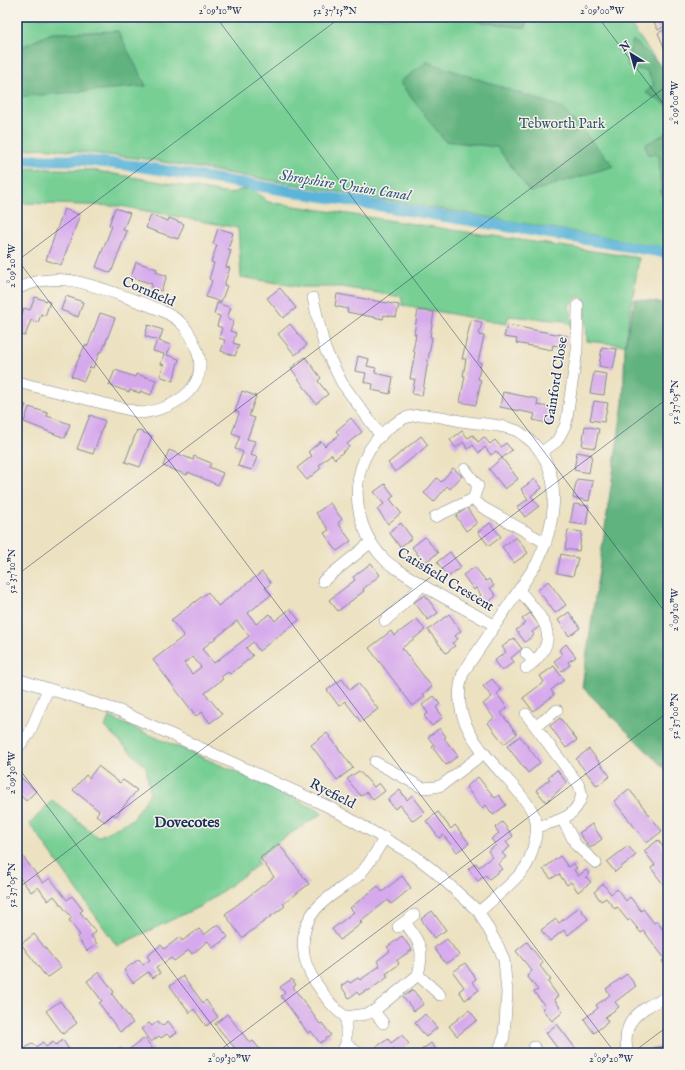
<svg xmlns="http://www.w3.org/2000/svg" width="685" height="1070" font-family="'IM FELL English',serif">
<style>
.green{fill:#77cf94;stroke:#497f79}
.forest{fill:#61b27e;stroke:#3e706e}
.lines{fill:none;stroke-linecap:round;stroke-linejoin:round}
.canal{stroke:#5cb5d9;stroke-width:11}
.building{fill:#d6a9ed;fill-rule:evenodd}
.minor-casing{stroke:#84888f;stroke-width:12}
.minor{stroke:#fff;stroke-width:11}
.ticks{fill:none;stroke:#1b2f5e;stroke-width:1;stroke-opacity:0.45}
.labels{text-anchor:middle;stroke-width:3;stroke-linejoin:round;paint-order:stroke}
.park-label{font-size:14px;fill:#32576c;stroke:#f7f3e8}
.street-label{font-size:14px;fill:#1b2f5e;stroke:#f7f3e8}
.water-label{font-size:15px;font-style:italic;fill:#2e5783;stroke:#f7f3e8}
.neighbourhood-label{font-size:15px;font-weight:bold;fill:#1b2f5e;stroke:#f7f3e8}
.neatline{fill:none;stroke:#1b2f5e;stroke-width:1.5}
.ticks-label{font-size:10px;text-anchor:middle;fill:#1b2f5e}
</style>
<rect width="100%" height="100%" fill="#f7f3e8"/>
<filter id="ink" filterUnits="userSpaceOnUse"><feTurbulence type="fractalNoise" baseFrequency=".025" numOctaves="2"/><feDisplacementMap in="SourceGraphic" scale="8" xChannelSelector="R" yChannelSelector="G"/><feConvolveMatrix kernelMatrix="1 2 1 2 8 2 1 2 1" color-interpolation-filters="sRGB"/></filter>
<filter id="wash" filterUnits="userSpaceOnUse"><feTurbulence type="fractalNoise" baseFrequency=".012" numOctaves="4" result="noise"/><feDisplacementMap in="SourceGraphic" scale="16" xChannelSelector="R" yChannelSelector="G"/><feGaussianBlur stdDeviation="0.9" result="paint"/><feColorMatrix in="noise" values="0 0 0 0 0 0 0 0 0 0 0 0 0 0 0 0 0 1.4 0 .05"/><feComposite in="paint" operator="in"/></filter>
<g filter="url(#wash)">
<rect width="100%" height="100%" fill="#ece1c0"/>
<g class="green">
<path d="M17 17H625L668 77V248L145 159 43 148 17 150Z"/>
<path d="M17 168 91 170 230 194C249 185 253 189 268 202L639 258 625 345 587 341 585 300 579 296 569 305 573 327 565 321 509 316 506 324 402 305V297L342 287H301L241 277 238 228 120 206 17 203Z"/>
<path d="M109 717C180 749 254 777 323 813L282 839 257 859 259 864 203 905 117 946 30 824 52 800 98 837 133 819 150 793 146 767 105 727Z"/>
</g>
<g class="forest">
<path d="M474 17H525L526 28 475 21Z"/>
<path d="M118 31 146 86 17 97V49L52 33Z"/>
<path d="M633 40 668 72V106L646 93 654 84 646 70 631 69 626 64Z"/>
<path d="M427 62 561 107 614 166 530 192 497 147 445 141 399 82Z"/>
<path d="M668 132V197L661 195 659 155 648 154 645 145Z"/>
<path d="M635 299 668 304V772L582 687 623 403 625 345Z"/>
</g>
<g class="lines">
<path class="canal" d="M17 160H81L137 166 668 253"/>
</g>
<g id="blocks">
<g class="building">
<path d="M654 17H668V24L658 30 652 18Z"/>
<path d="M668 28V56L658 33Z"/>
<path d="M115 208 130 213 123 230 127 231 111 273 96 267 112 226 109 225Z"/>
<path d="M64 209 80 215 61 265 46 260Z"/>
<path d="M151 215 168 221 169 218 184 224 178 239 146 228Z"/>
<path d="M218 228 233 233 228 249 231 250 226 267 230 268 224 285 227 286 221 302 206 297 212 281 209 279 214 263 211 262 217 245 213 244Z"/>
<path d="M136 262 157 269 156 272 167 276 161 291 151 287 152 284 131 277Z"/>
<path d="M280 288 296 308 283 318 267 298Z"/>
<path d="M337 294 399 305 396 317 384 315 383 319 347 312 348 309 335 306Z"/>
<path d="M66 296 83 302 78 317 61 310Z"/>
<path d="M35 297 50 302 45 316 41 314 38 323 31 320 25 336 17 334V315L21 317 24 308 30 310Z"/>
<path d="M217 303 231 308 227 318 234 321 230 331 236 333 233 343 239 345 235 356 221 351 225 340 219 338 222 328 217 326 220 316 214 314Z"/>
<path d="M418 310 434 312 430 337H432L422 396 412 394 415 379H410L415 352 413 351 416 334H414Z"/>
<path d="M100 313 115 318 102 352 100 351 93 368 90 367 84 381 71 376 85 345 88 346Z"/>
<path d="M471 320 482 322 479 335 484 336 478 362 481 363 478 379 481 380 476 405 460 402 465 376H463L466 359H462Z"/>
<path d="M290 324 307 345 295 355 278 334Z"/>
<path d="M148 325 163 330 159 341 171 345 167 355 179 359 173 381 160 376 164 365 161 364 164 354 153 351 157 340 145 336Z"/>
<path d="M507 325 567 336 565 347 553 345 552 350 516 343 517 339 504 337Z"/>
<path d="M602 347 617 349 613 369 599 366Z"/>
<path d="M358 356 369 359 367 366 376 368 375 373 393 377 390 394 372 390 373 384 364 382 366 373 355 371Z"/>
<path d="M305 357 321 378 318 381 328 394 316 404 291 368Z"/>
<path d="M115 370 135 377 136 374 156 380 151 395 140 391V393L130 390 129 392 109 385Z"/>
<path d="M594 372 607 374 604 395 590 393Z"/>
<path d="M242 391 256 396 249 416 255 418 247 439 255 441 250 455 257 457 252 470 238 466 243 452 235 449 240 436 232 433 239 413 235 411Z"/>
<path d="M503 392 538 399 537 405 555 408 551 424 533 420 535 414 500 407Z"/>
<path d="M17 401 26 405 22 416 17 414Z"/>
<path d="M594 401 608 403 604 422 590 420Z"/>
<path d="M29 407 48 413 47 416 70 424 65 438 24 422Z"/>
<path d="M90 415 105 421 93 454 77 449Z"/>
<path d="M351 418 362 432 347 444 349 447 335 459 331 454 319 465 321 468 307 480 297 468 312 456 308 452 321 441 325 446 326 445 339 435 336 431Z"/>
<path d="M585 426 599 429 595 448 582 446Z"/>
<path d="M137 430 152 436 140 467 125 462Z"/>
<path d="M462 431 468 438 473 435 478 442 484 437 490 444 495 440 501 447 506 443 512 450 502 458 518 479 505 489 489 469 502 458 496 451 491 455 485 447 479 453 473 445 468 449 463 442 456 448 450 440Z"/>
<path d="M421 436 428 445 395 472 388 463Z"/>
<path d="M169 450 193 460 194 456 211 463 209 467 223 473 218 485 188 472 187 475 163 466Z"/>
<path d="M577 452 592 455 589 473 574 470Z"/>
<path d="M453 468 462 476 450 489 447 486 434 502 424 493 437 478 441 482Z"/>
<path d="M535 479 542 488 531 496 539 506 525 517 517 507 528 499 521 489Z"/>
<path d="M577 479 593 481 589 501 573 498Z"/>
<path d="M385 484 394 496 390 499 401 513 388 524 377 509 384 504 374 492Z"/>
<path d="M330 503 342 519 338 523 351 541 337 551 324 533 329 530 316 513Z"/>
<path d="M574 504 589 506 586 525 570 523Z"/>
<path d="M467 508 477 523 466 531 456 516Z"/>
<path d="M401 523 412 538 400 547 389 532Z"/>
<path d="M490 523 501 537 489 546 478 532Z"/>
<path d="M568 530 582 532 579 551 565 549Z"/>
<path d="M425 537 438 553 424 563 412 547Z"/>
<path d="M516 537 528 553 514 563 502 547Z"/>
<path d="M450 552 461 567 448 577 437 562Z"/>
<path d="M561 554 578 558 573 576 557 573Z"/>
<path d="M371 563 380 575 363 589 364 591 338 611 329 600 355 580 353 577Z"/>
<path d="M475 567 486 581 489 579 494 586 490 588 496 596 485 605 479 597 481 595 476 588 474 590 463 575Z"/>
<path d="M262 572 271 583 265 588 271 595 248 613 256 624 270 614 275 621 290 609 299 620 259 651 253 642 246 648 253 656 230 674 228 672 221 677 223 679 205 693 222 714 210 723 202 712 196 716 153 660 184 636 171 620 208 592 218 606ZM237 621 249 636 214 663 202 649ZM193 657 201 667 192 674 184 663Z"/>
<path d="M548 581 566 605 555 613 538 590Z"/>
<path d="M425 595 438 613 428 620 414 602Z"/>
<path d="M569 612 580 628 569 636 558 620Z"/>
<path d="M530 613 540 626 532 632 534 635 525 642 516 630 525 623 522 619Z"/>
<path d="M449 614 461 631 455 636 458 639 452 643 455 646 446 653 428 630Z"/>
<path d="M417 619 425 630 402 648 432 687 423 694 425 696 413 706 369 648 391 631 394 636Z"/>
<path d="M514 638 522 649 511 658 514 662 502 671 494 661 506 652 502 647Z"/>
<path d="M566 644 576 657 568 662 570 665 562 671 554 661 562 655 559 650Z"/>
<path d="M554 666 564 680 551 690 554 695 533 711 523 698 544 682 540 676Z"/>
<path d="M342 679 350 690 358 683 378 709 361 722 345 701 339 706 327 690Z"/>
<path d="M492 679 501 690 497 694 507 708 501 713 517 734 504 744 488 723 494 718 483 704 492 697 483 686Z"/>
<path d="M434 696 440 704 436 707 443 717 432 726 424 716 428 713 422 705Z"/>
<path d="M560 718 577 740 566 748 550 726Z"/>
<path d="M440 728 446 737 444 738 458 756 446 765 432 747 435 746 428 737Z"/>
<path d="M327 733 353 768 337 780 311 745Z"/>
<path d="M520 736 540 763 528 773 507 746Z"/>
<path d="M589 749 610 776 597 786 576 759Z"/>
<path d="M98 766 120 783 123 780 137 790 116 816 112 814 105 822 96 815 99 811 73 790 86 775 89 778Z"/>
<path d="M557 770 567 783 546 802 536 790 550 779 548 777Z"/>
<path d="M359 771 374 787 379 783 385 791 373 800 367 792 361 796 347 779Z"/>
<path d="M17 774 36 791 26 801 17 792Z"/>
<path d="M478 777 495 798 499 795 506 805 493 815 486 805 482 808 466 787Z"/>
<path d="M629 789 662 831 647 843 614 801Z"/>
<path d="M400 790 407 800 412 795 425 812 413 821 400 805 395 809 388 800Z"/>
<path d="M438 812 451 829 455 825 469 843 457 852 443 835 439 838 426 821Z"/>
<path d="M502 822 513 836 506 842 510 847 502 853 506 857 498 864 502 869 489 879 486 875 478 881 468 869 476 863 479 867 492 857 488 851 496 845 491 839 499 833 495 828Z"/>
<path d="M592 824 602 839 590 848 579 833Z"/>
<path d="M658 840 668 854 663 859 668 865V887L666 888 651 868 655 865 644 851Z"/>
<path d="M279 844 309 884 283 904 285 906 242 938 225 914 274 877 260 858Z"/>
<path d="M628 846 636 855 615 872 607 862Z"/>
<path d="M21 854 43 883 50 878 67 900 72 896 83 910 80 912 96 932 91 936 97 944 87 951 77 937 80 935 69 920 72 918 54 896 48 901 38 887 31 892 17 874V857Z"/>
<path d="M560 856 568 867 573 863 577 868 574 870 578 876 586 870 589 874 586 877 591 882 578 892 571 882 567 885 559 874 551 879 543 869Z"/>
<path d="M402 876 411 888 391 904 388 900 360 921 362 923 340 940 332 929 354 912 350 908 378 886 382 892Z"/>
<path d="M603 884 611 894 617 889 626 901 630 897 641 911 643 909 654 923 657 921 668 937V968L662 961 665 959 644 931 641 933 630 919 628 921 617 907 615 909 606 898 601 901 594 892Z"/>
<path d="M579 907 588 919 568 935 564 930 550 941 541 930 556 919 559 923Z"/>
<path d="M432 911 446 930 434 938 421 919Z"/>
<path d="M218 924 228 937 213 948 208 941 192 954 189 950 174 961 171 958 156 968 160 973 153 978 148 972 133 983 124 970 139 959 143 965 150 960 147 956 161 945 164 949 180 937 182 941 199 929 204 935Z"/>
<path d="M34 934 61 968 47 978 21 944Z"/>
<path d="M402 936 412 950 397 960 399 964 386 974 388 977 368 991 367 990 359 995 357 992 349 998 341 986 348 981 350 983 358 978 360 980 380 966 377 961 390 951 387 947Z"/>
<path d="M447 939 459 955 446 964 434 948Z"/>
<path d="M527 942 543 963 540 966 551 980 548 982 558 996 554 999 563 1012 552 1021 542 1009 545 1006 534 992 538 990 527 976 532 971 516 951Z"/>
<path d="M465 963 476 979 472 982 479 990 465 1000 459 991 464 987 453 972Z"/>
<path d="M99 972 114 992 112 994 133 1023 120 1032 99 1003 102 1001 87 981Z"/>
<path d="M627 974 636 986 615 1002 619 1007 605 1017 608 1022 594 1033 584 1019 598 1008 596 1005 610 995 606 989Z"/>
<path d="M183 976 203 1003 206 1000 218 1017 206 1026 194 1009 190 1013 170 986Z"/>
<path d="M292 979 296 985 293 987 320 1024 322 1023 331 1035 320 1043 311 1031 308 1033 281 996 285 993 280 987Z"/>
<path d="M413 990 424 1004 414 1011 403 997Z"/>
<path d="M60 1001 77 1023 63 1034 46 1011Z"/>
<path d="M469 1010 477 1020 457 1036 449 1026Z"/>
<path d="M227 1014 250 1043 253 1041 263 1053H243L241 1050 238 1052 215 1024Z"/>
<path d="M425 1014 437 1028 426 1037 415 1023Z"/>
<path d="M158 1021 162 1026 168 1021 177 1033 170 1037 167 1034 161 1038 159 1036 151 1042 141 1029 149 1023 152 1026Z"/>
<path d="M557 1024 579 1053H561L546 1033Z"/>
<path d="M402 1035 409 1044 398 1052 394 1048 388 1053H380L376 1047 388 1039 391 1043Z"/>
<path d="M145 1038 154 1051 150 1053H124Z"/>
<path d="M63 1040 71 1053H27L24 1049 33 1043 36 1047 43 1042 46 1047 53 1042 56 1045Z"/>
<path d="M431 1043 439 1053H417Z"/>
<path d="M665 1046 666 1053H651L650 1049Z"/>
<path d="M120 1048 123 1053H113Z"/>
</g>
</g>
</g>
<g filter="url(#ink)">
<use href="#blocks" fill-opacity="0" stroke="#84888f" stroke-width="1"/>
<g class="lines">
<g class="minor-casing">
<g id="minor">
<path d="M17 289C57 268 95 286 134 300 150 306 170 312 182 324 188 330 192 338 195 345 213 385 177 408 142 413L17 382"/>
<path d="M313 298 325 349 342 383 381 436"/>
<path d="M542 452 557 441 566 424 577 350 578 305"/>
<path d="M473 499 482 507 546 543"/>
<path d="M435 517 473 499 478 486 465 469"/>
<path d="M323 581 370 543"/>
<path d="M519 590C542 618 566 639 526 668"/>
<path d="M385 621 422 586"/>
<path d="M526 653 534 662"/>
<path d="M17 679 120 711 329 807 415 856 433 870 479 912 499 948 504 960 507 993 504 1037 498 1053"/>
<path d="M526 714 579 785 582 795C575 819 559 820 537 827"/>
<path d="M536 726 557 710"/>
<path d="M17 749 29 734 48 689"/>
<path d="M375 762 423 788 435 787 442 785 484 753"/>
<path d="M562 819 576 845 596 863"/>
<path d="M385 837C377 850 370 864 359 875 345 887 327 896 316 909 297 931 301 962 316 983 325 996 333 1009 346 1017L366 1014 374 1011 418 975"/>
<path d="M479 912C494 898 513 884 525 868 529 862 531 855 533 848 536 838 538 828 535 818 532 807 522 797 515 788 486 755 447 721 463 673L537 563C555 526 565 474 532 442 527 438 521 432 515 430 498 424 479 424 461 421 442 417 417 410 399 421 347 451 345 520 385 560 391 566 399 570 405 574 433 593 464 608 494 625"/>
<path d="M405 922C420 944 425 948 418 975L440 995"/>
<path d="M398 927 414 915"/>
<path d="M374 1011 383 1023"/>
<path d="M346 1044 358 1053"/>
<path d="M534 1047 538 1053"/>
<path d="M341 1053 346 1044V1017"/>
<path d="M627 1053C626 1044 625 1036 628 1028 633 1013 654 1001 668 998"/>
</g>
</g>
<use href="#minor" class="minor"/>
</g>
</g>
<path class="ticks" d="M216 17 668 616M598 17 668 110M17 259 615 1053M17 261 341 17M17 575 668 85M17 766 233 1053M17 889 668 398M216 1053 668 712M632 1053 668 1026"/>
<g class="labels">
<g class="park-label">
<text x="562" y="128">Tebworth Park</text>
</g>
<g class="street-label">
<text transform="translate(149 291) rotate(23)" y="5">Cornfield</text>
<text transform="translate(555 381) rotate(-81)" y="5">Gainford Close</text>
<text transform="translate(446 579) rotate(31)" y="5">Catisfield Crescent</text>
<text transform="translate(333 793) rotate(27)" y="5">Ryefield</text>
</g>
<g class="water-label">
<text transform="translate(345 185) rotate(9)" y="5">Shropshire Union Canal</text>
</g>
<g class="neighbourhood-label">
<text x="187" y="827">Dovecotes</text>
</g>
</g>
<rect width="685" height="1070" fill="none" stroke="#f7f3e8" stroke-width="44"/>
<g transform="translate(631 54) rotate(323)" stroke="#f7f3e8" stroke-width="3" paint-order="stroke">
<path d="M0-3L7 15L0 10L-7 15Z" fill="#1b2f5e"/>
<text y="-6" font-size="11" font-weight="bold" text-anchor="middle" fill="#1b2f5e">N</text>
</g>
<rect x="22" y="22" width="641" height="1026" class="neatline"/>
<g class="ticks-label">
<text x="220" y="14">2°09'10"W</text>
<text x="335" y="14">52°37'15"N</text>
<text x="602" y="14">2°09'00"W</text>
<text transform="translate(674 103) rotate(-90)" y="4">2°09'00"W</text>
<text transform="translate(11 266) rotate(-90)" y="4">2°09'20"W</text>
<text transform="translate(674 402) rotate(-90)" y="4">52°37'05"N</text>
<text transform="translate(11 571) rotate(-90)" y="4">52°37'10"N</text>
<text transform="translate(674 610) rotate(-90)" y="4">2°09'10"W</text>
<text transform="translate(674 716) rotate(-90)" y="4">52°37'00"N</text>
<text transform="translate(11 773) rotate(-90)" y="4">2°09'30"W</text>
<text transform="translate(11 885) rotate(-90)" y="4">52°37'05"N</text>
<text x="229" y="1062">2°09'30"W</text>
<text x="611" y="1062">2°09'20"W</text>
</g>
</svg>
